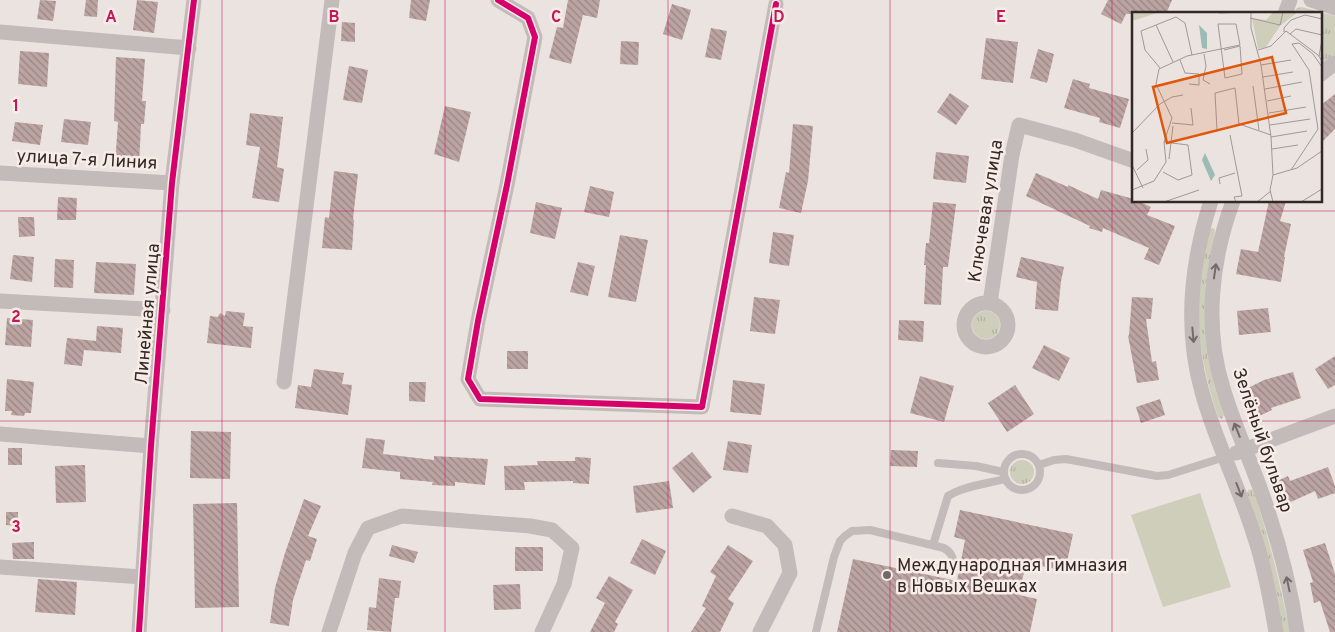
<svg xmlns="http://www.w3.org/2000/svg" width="1335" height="632" font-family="Overpass,sans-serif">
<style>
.grass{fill:url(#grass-tufts)}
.pitch{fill:#cfcebb}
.building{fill:url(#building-back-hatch)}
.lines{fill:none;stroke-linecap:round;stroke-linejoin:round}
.lane{stroke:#c3bbb9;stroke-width:8}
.street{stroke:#c3bbb9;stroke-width:15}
.cycleway-casing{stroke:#f7ece6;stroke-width:9}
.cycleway{stroke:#d6006c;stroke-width:6}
.oneway{stroke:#746a69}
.grid{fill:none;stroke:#c2185b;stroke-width:1;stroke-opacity:0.55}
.poi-dot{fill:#736968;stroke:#f7ece6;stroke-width:2}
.labels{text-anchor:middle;stroke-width:5;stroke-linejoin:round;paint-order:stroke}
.street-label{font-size:18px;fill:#332827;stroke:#f7ece6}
.poi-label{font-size:18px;fill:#332827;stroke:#f7ece6;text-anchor:start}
.inset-road{fill:none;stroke:#a19896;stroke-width:1}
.view{fill:#df570d;fill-opacity:0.15;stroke:#df570d;stroke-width:2.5}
.inset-edge{fill:none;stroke:#332827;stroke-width:2.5}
.grid-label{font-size:16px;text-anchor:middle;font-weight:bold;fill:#c2185b;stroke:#f7ece6;stroke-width:5;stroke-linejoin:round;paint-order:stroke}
</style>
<defs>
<pattern id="grass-tufts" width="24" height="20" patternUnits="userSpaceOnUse" patternTransform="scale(1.25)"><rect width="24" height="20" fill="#cfcebb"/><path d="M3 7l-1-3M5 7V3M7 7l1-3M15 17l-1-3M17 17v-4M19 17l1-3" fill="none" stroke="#b2b1a1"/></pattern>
<pattern id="building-back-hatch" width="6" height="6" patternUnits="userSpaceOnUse" patternTransform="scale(1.25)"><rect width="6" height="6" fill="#bca4a2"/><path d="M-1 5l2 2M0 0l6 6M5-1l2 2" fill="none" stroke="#998684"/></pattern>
</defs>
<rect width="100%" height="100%" fill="#eae3e0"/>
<g class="grass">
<path d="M1302 7 1335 16V55L1321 66V14H1292L1297 8Z"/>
<path d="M1212 228 1215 229V232L1207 277 1205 304 1206 331 1209 360 1215 388 1224 415 1222 419 1218 417C1203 372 1194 324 1200 276 1203 260 1206 245 1209 230Z"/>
<circle cx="986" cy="325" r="14"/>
<circle cx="1022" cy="472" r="12"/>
<path d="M1249 489 1253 490C1269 537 1280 584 1290 632H1283L1261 533 1247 493Z"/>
</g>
<path class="pitch" d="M1200 493 1231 587 1163 607 1131 515Z"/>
<g class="building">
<path d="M40 0 56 1 53 21 37 19Z"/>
<path d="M86 0H98L97 17 84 16Z"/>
<path d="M137 0 158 2 154 33 133 30Z"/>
<path d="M411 0H430L426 21 409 18Z"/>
<path d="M568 0H600L597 18 583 15 571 64 549 58 557 27 563 28Z"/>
<path d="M1108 0H1172L1166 14H1126L1121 24 1101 14Z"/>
<path d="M672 4 691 10 682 40 663 34Z"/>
<path d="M342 22 355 23V42L341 41Z"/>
<path d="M711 28 727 31 721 60 705 57Z"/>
<path d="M986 38 1018 42 1013 83 981 79Z"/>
<path d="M621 41 639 42 638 65 620 64Z"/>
<path d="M1038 49 1054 54 1047 83 1030 78Z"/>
<path d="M20 51 49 53 47 87 18 84Z"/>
<path d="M116 57 145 59 142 101H146L144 124H141L139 166 115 165 118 122 114 121Z"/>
<path d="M349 66 368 70 362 103 343 100Z"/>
<path d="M1073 79 1090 84 1089 88 1129 99 1120 128 1099 122 1100 118 1064 108Z"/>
<path d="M950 93 969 106 956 125 937 112Z"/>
<path d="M1335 94V129L1321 143V105Z"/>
<path d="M445 106 471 112 459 162 434 154Z"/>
<path d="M250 113 283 117 277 167 284 169 279 202 252 198 260 147 246 145Z"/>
<path d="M64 119 91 122 88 145 61 142Z"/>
<path d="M15 122 43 125 40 145 12 141Z"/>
<path d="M793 124 813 126 808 181 801 213 779 208 786 172 789 173Z"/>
<path d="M936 152 969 156 966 183 933 179Z"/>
<path d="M334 171 358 174 353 219 354 220 352 250 322 248 325 217 329 218Z"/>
<path d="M1036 173 1068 187V185L1098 199 1101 190 1130 198 1134 199V201H1138L1151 207 1147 215 1175 226 1159 265 1144 259 1149 248 1103 228 1102 232 1089 228 1090 226 1026 196Z"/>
<path d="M590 186 614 192 609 217 584 212Z"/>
<path d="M58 197 77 198 76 220H57Z"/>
<path d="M1269 201H1286L1280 221 1291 224 1284 257H1285L1281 282 1236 274 1241 249 1258 252Z"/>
<path d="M536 202 562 208 555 239 530 233Z"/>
<path d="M933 202 956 204 948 267H943L941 305 924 304 926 265H924L926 243H929Z"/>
<path d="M18 217H34L35 236 19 237Z"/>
<path d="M773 232 794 235 789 266 769 263Z"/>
<path d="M620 235 648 240 636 302 608 297Z"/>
<path d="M13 255 34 257 32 282 10 279Z"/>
<path d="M1021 257 1064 267 1061 281 1058 311 1035 309 1037 282 1016 277Z"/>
<path d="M55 259 74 260 73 288 54 287Z"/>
<path d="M96 262 136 264 134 295 94 293Z"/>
<path d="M578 262 595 266 588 296 570 292Z"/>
<path d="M754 297 780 300 775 334 750 331Z"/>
<path d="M1132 297 1153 298 1151 319H1146L1152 362 1156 361 1159 380 1137 383 1128 336 1129 335Z"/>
<path d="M1268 308 1271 332 1239 335 1237 311Z"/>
<path d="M226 311 245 313 243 326 253 327 251 348 207 343 210 316 218 317 220 313 225 316Z"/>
<path d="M7 318 33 320 31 347 5 345Z"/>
<path d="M899 320 924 321 923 342 898 340Z"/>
<path d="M97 326 123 328 121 353 84 350 82 366 64 364 67 338 96 341Z"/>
<path d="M1044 345 1070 358 1059 381 1032 368Z"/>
<rect x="507" y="351" width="21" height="18"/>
<path d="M1335 356V385L1328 389 1315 369Z"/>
<path d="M314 369 344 373 342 384 352 385 348 415 295 408 298 385 311 387Z"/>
<path d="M1293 372 1301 398 1271 408 1272 410 1253 419 1240 392 1264 380Z"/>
<path d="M920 376 954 386 944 422 910 413Z"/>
<path d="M7 379 34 382 31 413H25L24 416 11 415 12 411H5Z"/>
<path d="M733 380 765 384 761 415 730 412Z"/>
<path d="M409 382H426L425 402 409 401Z"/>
<path d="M1015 385 1034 414 1007 432 988 403Z"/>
<path d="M1160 399 1165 415 1141 423 1136 407Z"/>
<path d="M191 431 231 432 230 479 190 478Z"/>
<path d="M366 438 385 440 383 454 434 460V456L488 459 485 485 455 482V486L432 485 433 482 400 479V472L362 468Z"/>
<path d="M728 441 752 445 748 473 723 470Z"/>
<rect x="8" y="448" width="14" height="17"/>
<path d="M891 450 918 451 917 467 890 466Z"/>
<path d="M692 452 712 477 693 493 672 468Z"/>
<path d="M575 457 591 458 589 484 573 483V481L524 482 525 490H505L504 466 538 465 537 461H575Z"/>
<path d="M85 465 86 502 56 503 55 466Z"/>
<path d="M1328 467 1335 486V493L1318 499 1315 491 1282 506 1271 484 1288 476 1290 481Z"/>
<path d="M669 481 673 508 636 513 633 486Z"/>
<path d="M304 499 321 506 308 536 317 539 310 561 306 560 293 600 289 626 270 623 275 588 285 553Z"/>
<path d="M237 503 239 607 195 608 193 504Z"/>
<path d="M960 510 1073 534 1065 571 1026 563 1019 595 1037 599 1030 632H837L853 559 957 581 965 540 954 537Z"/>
<path d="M6 512H18V526L6 525Z"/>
<path d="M642 539 666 551 655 575 630 563Z"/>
<path d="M34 542V559H13L12 543Z"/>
<path d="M1325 543 1335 574V632H1330L1320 601 1314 603 1310 583 1313 582 1303 550Z"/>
<path d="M392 545 418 552 414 563 389 556Z"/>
<path d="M728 545 753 561 728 599 734 603 720 632H691L706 608 702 606 716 576 710 572Z"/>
<rect x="515" y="547" width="28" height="24"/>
<path d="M609 576 633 590 615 622 618 624 614 632H590L605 603 596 598Z"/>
<path d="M379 578 401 581 399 598H395L391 632 367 630 369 607 376 608Z"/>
<path d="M38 579 77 582 75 615 35 612Z"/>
<path d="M520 584 521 609 494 610 493 585Z"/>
</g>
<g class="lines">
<g class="lane">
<circle cx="1022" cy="472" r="18"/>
<path d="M938 463 976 466 1003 472"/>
<path d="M1039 465 1054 460 1066 459 1157 476 1168 475 1225 457"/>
<path d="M933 545 948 496C964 486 986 484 1005 479"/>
<path d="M816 632 834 557 840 541 845 536 852 531 870 530 944 548C952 553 953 557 954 566"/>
</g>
<g class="street">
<path d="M498 0 528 18 535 37 507 185 478 321 468 379 480 399 702 407 776 4"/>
<path d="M1311 0 1335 8"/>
<path d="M1285 14 1290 0"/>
<path d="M0 32 189 48"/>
<path d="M1321 74 1335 63"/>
<path d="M0 173 172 183"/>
<path d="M1211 201C1191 263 1184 328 1202 392 1215 440 1238 485 1253 532 1264 564 1270 598 1276 632"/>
<path d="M1233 201C1211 261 1204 327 1223 388 1233 422 1248 455 1260 488 1277 535 1290 583 1297 632"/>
<path d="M0 301 163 310"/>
<circle cx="986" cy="325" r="22"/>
<path d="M990 303 1012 155 1019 125 1075 140 1134 161"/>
<path d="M284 382 332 0"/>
<path d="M0 434 151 446"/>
<path d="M1236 453 1335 416"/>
<path d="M732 516 767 526 785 545 790 573 760 632"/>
<path d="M0 567 142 577"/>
<path d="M139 632 151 446 172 183 194 0"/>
<path d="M329 632 355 553 368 528 402 516 530 526 552 530 572 548 564 584 542 632"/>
</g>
<g class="cycleway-casing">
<g id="cycleway">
<path d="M498 0 528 18 535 37 507 185 478 321 468 379 480 399 702 407 776 4"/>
<path d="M139 632 151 446 172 183 194 0"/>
</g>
</g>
<use href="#cycleway" class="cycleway"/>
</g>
<defs><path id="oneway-shaft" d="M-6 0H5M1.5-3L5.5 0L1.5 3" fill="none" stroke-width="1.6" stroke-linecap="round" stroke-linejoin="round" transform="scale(1.25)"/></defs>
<g class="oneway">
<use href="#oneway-shaft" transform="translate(1215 271) rotate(-82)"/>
<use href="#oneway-shaft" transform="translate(1193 335) rotate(85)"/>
<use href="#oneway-shaft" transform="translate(1237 430) rotate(-112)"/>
<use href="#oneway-shaft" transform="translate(1239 490) rotate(69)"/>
<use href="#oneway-shaft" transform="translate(1288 584) rotate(-102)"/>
</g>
<path class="grid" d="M222 0V632M445 0V632M668 0V632M890 0V632M1112 0V632M0 211H1335M0 421H1335"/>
<circle class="poi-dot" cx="887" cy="575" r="5"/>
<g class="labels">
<g class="street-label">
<text transform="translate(87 159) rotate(3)" y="6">улица 7-я Линия</text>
<text transform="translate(985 211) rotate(-81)" y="6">Ключевая улица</text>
<text transform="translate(147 314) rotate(-85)" y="6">Линейная улица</text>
<text transform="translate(1263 440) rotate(71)" y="6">Зелёный бульвар</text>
</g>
<g class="poi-label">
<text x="897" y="571">Международная Гимназия<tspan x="897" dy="21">в Новых Вешках</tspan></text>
</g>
</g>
<g transform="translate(1132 12)">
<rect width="190" height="190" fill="#eae3e0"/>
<path d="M0 0H28L0 9Z" fill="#cfcebb"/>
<path d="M141 0H166L148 14 134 35 126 37 120 6 134 8Z" fill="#cfcebb"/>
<path d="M67 13 75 21V37L70 36ZM73 141 83 163 79 169 70 148Z" fill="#9dbab4"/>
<path class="inset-road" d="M119 0V16L129 53 139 125 141 163 138 178 141 190M87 1 112 0M118 6 148 13 151 0M24 13 41 50M152 20V16L159 8 173 3 190 7M158 22 164 17 190 23M160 32 167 31 181 42 190 55M108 33 104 12H86L93 66 110 62 108 34M92 38 108 34M126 38 139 34 154 19 186 43 190 49M72 42 74 54 71 68 78 72M187 44 190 28M48 48 53 61 67 62V73L57 72M129 53 159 48M28 56 13 38 9 19 44 5 53 11 60 43M131 65 161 60M121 74 127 118M133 77 170 70M135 89 159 84M137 101 174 95M40 111 61 113 59 96M138 113 178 107M85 118 83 81 103 76 107 112 139 123M0 121 28 92 40 85 51 83M98 123 110 184 102 185 104 190M139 125 175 119M140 137 166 133M37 147 41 114M0 153 11 176M5 158 16 148 14 137M159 158 186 117 177 58 160 32M31 160 46 168 60 163 56 133 32 130M141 163 165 156 190 139M88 172 87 166 103 161M0 178 22 169 34 150 32 130 40 106 24 72 27 57 55 44 108 33M32 190 67 178M125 190 139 179M169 190 190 177"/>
<path class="view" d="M140 45 154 101 35 131 21 75Z"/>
<rect width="190" height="190" class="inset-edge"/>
</g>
<g class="grid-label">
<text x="111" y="22">A</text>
<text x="334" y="22">B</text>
<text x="556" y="22">C</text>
<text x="779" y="22">D</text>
<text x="1001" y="22">E</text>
<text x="16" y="111">1</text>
<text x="16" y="322">2</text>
<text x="16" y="532">3</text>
</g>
</svg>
